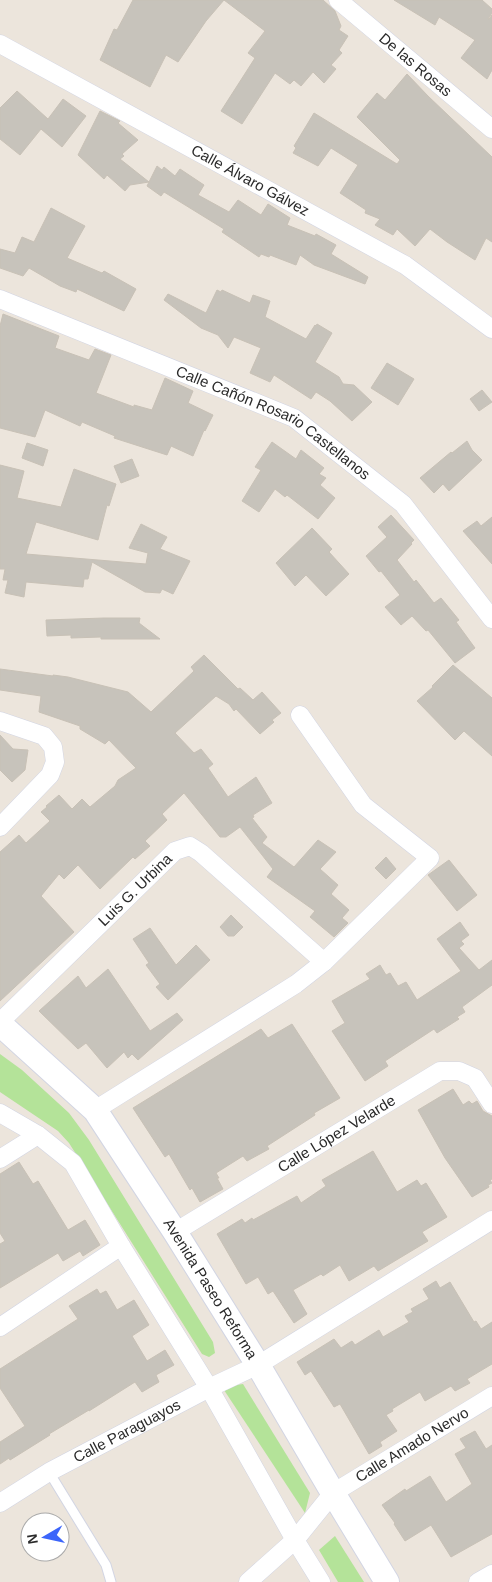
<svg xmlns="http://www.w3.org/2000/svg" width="492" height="1582" font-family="Arial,sans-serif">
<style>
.green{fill:#b4e399}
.building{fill:#c7c3bb;stroke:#c8c1b6}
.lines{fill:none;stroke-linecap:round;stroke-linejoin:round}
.service-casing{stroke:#d2d5e3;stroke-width:11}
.minor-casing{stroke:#d2d5e3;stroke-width:19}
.secondary-casing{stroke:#d2d5e3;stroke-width:26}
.service{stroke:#fff;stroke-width:9}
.minor{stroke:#fff;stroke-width:18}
.secondary{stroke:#fff;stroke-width:24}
.labels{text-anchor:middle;stroke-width:5;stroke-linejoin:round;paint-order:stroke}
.street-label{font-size:15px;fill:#2a2a2a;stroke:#fff}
</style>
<rect width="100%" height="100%" fill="#ece5dc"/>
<g class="green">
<path d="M0 1054 22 1070 69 1113 89 1140 213 1342 215 1353 209 1357 202 1354 69 1143 58 1131 0 1092Z"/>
<path d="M243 1384 310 1493 305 1513 222 1387Z"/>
<path d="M335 1536 364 1582H338L319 1550Z"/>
</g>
<g class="building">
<path d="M133 0H323L335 11 341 26 339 30 348 36 339 50 342 53 331 65 336 69 324 83 313 72 301 86 294 80 290 84 275 73 242 124 221 111 255 58 248 53 265 31 224 0 206 21 178 62 166 55 150 87 100 60 114 29 117 30Z"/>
<path d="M394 0H482L492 9V13L488 19H489L492 15V70L487 79 461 58 475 40 439 17 435 25Z"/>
<path d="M407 74 428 96 492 157V242L486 238 475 260 447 242 430 229 415 246 397 229 393 235 375 225 380 219 365 213 366 210 340 193 358 165 331 148 318 166 293 153 296 148 294 146 314 113 397 164 400 160 357 117 377 93 385 100Z"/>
<path d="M17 91 48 119 63 99 86 116 62 147 41 129 20 155 0 139V108Z"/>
<path d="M100 111 120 121 118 123 138 140 122 154 124 156 120 159 149 182 130 185 125 191 107 175 104 179 78 155Z"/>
<path d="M157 166 162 170 164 167 175 176 180 169 204 185 198 195 229 212 238 200 261 215 268 204 290 218 287 225 315 236 316 234 336 245 331 254 368 277 365 284 314 265 300 255 296 265 270 255 269 257 261 254 259 257 222 232 224 229 164 192 161 196 147 186Z"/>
<path d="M51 208 85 226 67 258 102 273 104 271 136 289 124 311 77 289 76 292 60 286 29 268 23 276 0 268V249L15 253 22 237 34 242Z"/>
<path d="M217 290 221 292 222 290 250 303 253 295 270 301 265 317 306 339 315 325 316 326 317 324 332 333 315 362 339 377 343 384 354 385 372 402 352 421 330 401 316 392 311 399 274 375 270 382 250 373 261 348 234 337 228 348 218 335 201 328 164 300 168 294 206 313Z"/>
<path d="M3 314 59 336 55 348 89 360 95 349 111 355 96 393 134 407V405L152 410 165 378 193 391 188 403 213 415 205 431 204 430 193 456 171 446 167 455 114 438 115 436 82 422 80 426 45 410 35 437 0 428V326Z"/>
<path d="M387 363 414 379 398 405 371 388Z"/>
<path d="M482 390 492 402 479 411 470 399Z"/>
<path d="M467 441 472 450 482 460 449 491 443 484 434 493 420 478 451 452 452 453Z"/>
<path d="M272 442 296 459 301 450 324 468 319 474 326 478 320 485 335 498 318 519 287 495 285 497 275 489 259 512 242 501 261 470 255 467Z"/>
<path d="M27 443 48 450 43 466 22 458Z"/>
<path d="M132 459 139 476 121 483 114 466Z"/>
<path d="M0 465 24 471 17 498 61 507 74 469 116 484 109 506 107 505 98 540 36 522 26 554 146 564 148 553 129 548 141 524 167 537 160 549 190 561 173 594 162 589 160 593 145 592 92 562 88 579H84L83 587 26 582 24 597 5 593 8 580H3L5 569H0Z"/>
<path d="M391 515 414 540 411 543 412 544 397 560 414 582 416 580 434 603 441 598 459 620 456 622 475 648 455 663 428 630 426 631 412 616 401 625 385 607 400 595 381 571 379 572 366 556 387 537 378 527Z"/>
<path d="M492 517V564L463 531 477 521 481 526Z"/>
<path d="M312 528 332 549 329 552 349 574 326 596 306 575 295 586 276 563Z"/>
<path d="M104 618H140L139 623 160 639H101V637L71 638V635L47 636 46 620Z"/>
<path d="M204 655 238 689 240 688 253 700 262 692 281 713 272 720 274 722 260 734 236 709 234 711 229 704 216 696 175 733 194 753 201 749 213 764 208 768 228 797 256 777 272 803 253 815 254 817 252 818 267 837 262 843 294 867 318 840 336 852 320 869 338 885 331 894 349 910 342 918 348 923 334 937 310 917 315 911 267 877 273 869 240 827 226 837H220L184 793 162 814 167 820 145 841 150 846 135 859 133 857 100 889 78 865 64 879 59 874 41 896 74 932 0 1001V852L19 835 26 843 50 821 41 812 47 807 46 806 59 795 72 809 82 799 90 807 115 786 118 780 136 768 109 740 105 744 80 729V726L39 712 41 696 0 690V669L53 676V675L68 677 128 692 151 712 194 671 191 667Z"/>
<path d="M453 665 492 698V756L464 731 455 740 417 701 433 687 432 686Z"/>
<path d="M0 735 13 749 28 750 25 770 12 782 0 770Z"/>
<path d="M386 857 396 869 386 879 375 868Z"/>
<path d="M449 860 477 895 457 911 428 875Z"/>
<path d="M231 915 243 927 234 936H228L220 927Z"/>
<path d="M460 922 469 935 461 941 464 944 459 948 479 970 492 960V985L462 1007 465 1012 457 1017 459 1019 437 1033 434 1029 385 1061 388 1066 365 1081 332 1031 345 1023 332 1001 370 979 366 974 380 965 386 975 390 973 398 986 406 982 417 1000 461 971 437 939Z"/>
<path d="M150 928 176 965 196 945 210 960 168 1000 156 987 160 984 146 965 149 963 133 939Z"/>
<path d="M108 969 150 1031 177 1013 183 1020 138 1060 132 1054 128 1058 124 1052 107 1068 86 1043 78 1049 39 1011 78 976 86 988Z"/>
<path d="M292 1024 340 1098 314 1113 315 1115 267 1146 269 1149 247 1161 243 1156 216 1173 219 1178H217L223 1189 200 1202 192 1188 190 1190 169 1154 165 1157 133 1108 261 1029 268 1038Z"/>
<path d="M453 1089 463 1105 469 1101 472 1104 477 1101 483 1111 492 1116V1179L490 1180 492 1183 488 1185 489 1187 472 1197 445 1158 418 1110Z"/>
<path d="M373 1151 397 1192 417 1180 421 1186 426 1183 447 1217 422 1232 428 1241 378 1271 374 1266 349 1281 340 1265 323 1276 321 1274 293 1290 307 1314 294 1323 273 1291 268 1294 258 1277 246 1284 217 1234 242 1219 245 1223 252 1218 253 1220 297 1196 301 1203 326 1186 322 1180Z"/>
<path d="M19 1162 33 1184 38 1181 68 1230 85 1220 100 1245 83 1256 80 1251 63 1261 58 1253 0 1288V1244L5 1241 0 1233V1174Z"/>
<path d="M436 1281 440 1288 450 1282 474 1322 476 1321 481 1329 492 1322V1364L467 1379 470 1383 455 1391 451 1386 425 1401 420 1392 392 1409 393 1411 386 1415 397 1431 380 1442 382 1446 369 1454 340 1404 334 1407 311 1371 305 1375 297 1362 334 1339 341 1348 352 1341 355 1345 379 1330 383 1337 409 1322 405 1316 413 1312 411 1309 429 1299 423 1289Z"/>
<path d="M97 1289 100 1294 106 1291 117 1310 134 1300 149 1325 132 1336 147 1361 165 1350 174 1365 156 1375 159 1382 142 1392 135 1382 89 1411V1410L49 1434 50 1435 10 1460 9 1458 0 1464V1442L25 1426 0 1388V1369L78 1319 69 1306Z"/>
<path d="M475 1431 486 1449 492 1445V1534L451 1557 431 1525 405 1541 394 1524 395 1523 382 1505 405 1489 406 1491 430 1476 446 1502 472 1484 455 1454 466 1448 460 1439Z"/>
</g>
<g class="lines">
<g class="service-casing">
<path id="service" d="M49 1472 106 1565 111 1582"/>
</g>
<g class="minor-casing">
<g id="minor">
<path id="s1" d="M338 0 492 129"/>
<path id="s2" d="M0 44 405 265 492 329"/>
<path id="s3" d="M0 299 294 418 403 504 492 619"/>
<path d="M0 721 44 736 53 747 55 762 50 775 0 827"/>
<path id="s4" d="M0 1022 175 851 190 846 201 853 324 962"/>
<path d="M95 1110 296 984 324 962 430 858 363 805 300 715"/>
<path d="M0 1113 38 1135 73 1163 121 1246 209 1388 295 1540 321 1582"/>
<path d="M0 1159 38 1135"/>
<path id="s5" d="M175 1232 440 1071H459L475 1078 492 1104"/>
<path d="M0 1327 121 1246"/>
<path id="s6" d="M0 1503 49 1472 209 1388 258 1365 492 1220"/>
<path id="s7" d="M248 1582 295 1540 333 1493 492 1396"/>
<path d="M478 1582 492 1574"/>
</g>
</g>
<g class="secondary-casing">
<g id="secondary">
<path id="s8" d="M0 1024 95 1110 175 1232 258 1365 333 1493 387 1582"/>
</g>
</g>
<use href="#service" class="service"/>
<use href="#minor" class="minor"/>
<use href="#secondary" class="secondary"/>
</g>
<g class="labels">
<g class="street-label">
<text dy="5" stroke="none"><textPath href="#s1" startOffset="101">De las Rosas</textPath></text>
<text dy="5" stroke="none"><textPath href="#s2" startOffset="285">Calle Álvaro Gálvez</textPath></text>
<text dy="5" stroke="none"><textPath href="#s3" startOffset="301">Calle Cañón Rosario Castellanos</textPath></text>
<text dy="5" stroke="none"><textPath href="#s4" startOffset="189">Luis G. Urbina</textPath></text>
<text dy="5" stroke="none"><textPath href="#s5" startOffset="189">Calle López Velarde</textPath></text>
<text dy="5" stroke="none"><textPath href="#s8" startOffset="341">Avenida Paseo Reforma</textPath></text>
<text dy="5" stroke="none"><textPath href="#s6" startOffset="146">Calle Paraguayos</textPath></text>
<text dy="5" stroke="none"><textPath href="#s7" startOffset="216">Calle Amado Nervo</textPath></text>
</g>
</g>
<g transform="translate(45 1537) rotate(261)"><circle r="24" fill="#ffffff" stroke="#aaaaaa"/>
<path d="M0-4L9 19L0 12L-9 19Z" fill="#3c65fa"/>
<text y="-8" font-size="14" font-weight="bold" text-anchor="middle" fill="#2a2a2a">N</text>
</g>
</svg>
